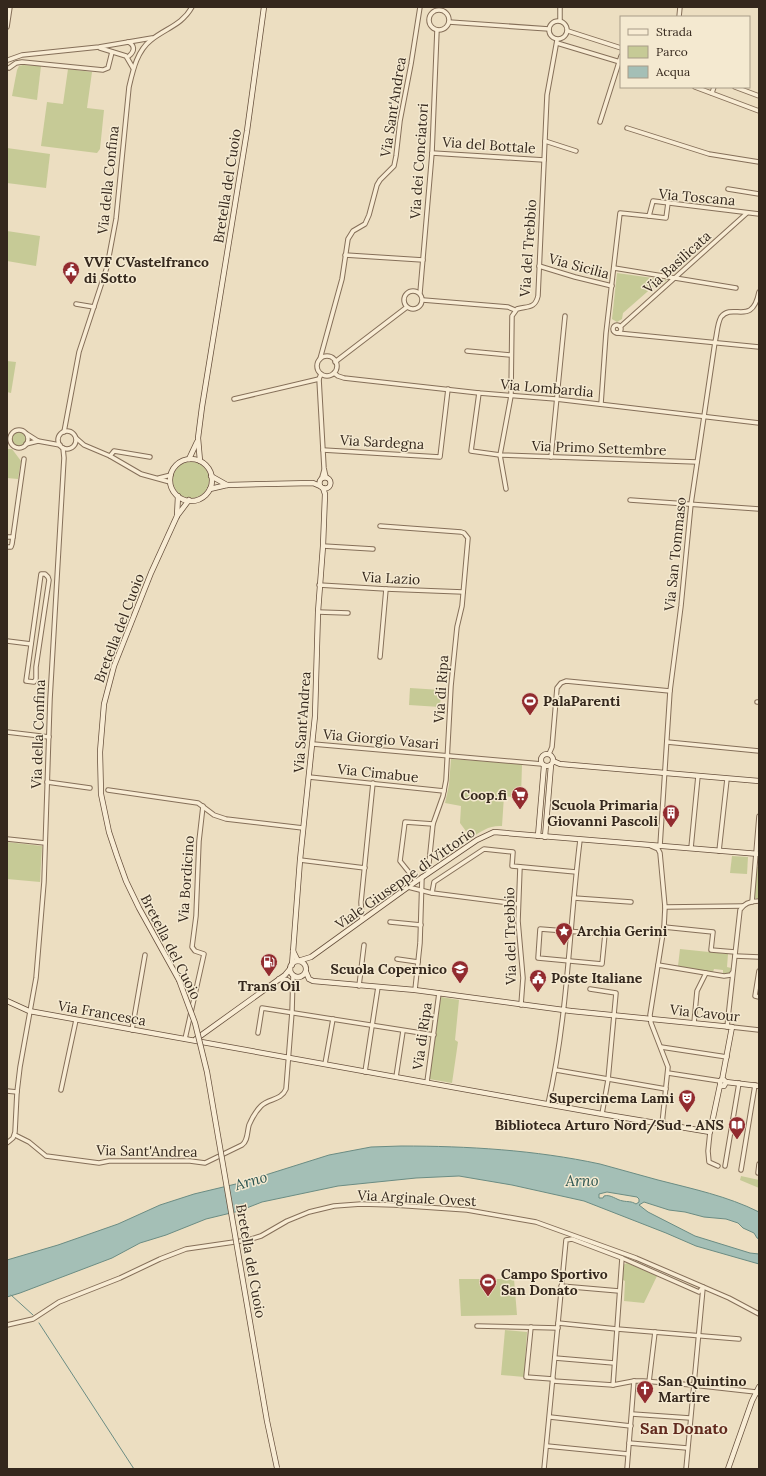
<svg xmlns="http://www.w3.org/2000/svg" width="766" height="1476" font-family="Lora,serif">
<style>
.green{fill:#c6ca96}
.water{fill:#a4bfb6;stroke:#6b8c83;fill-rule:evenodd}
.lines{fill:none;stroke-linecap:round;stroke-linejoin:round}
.stream{stroke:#6b8c83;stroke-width:1}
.street-casing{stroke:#856f59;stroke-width:5.5}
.secondary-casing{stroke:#67503d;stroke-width:6}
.street{stroke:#f8ecd4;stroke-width:3.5}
.secondary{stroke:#f8ecd4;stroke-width:4.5}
.secondary-bridge-casing{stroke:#67503d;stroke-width:6;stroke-linecap:butt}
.secondary-bridge{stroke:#f8ecd4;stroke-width:4.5}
.labels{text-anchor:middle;stroke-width:3;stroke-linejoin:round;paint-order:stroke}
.street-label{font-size:14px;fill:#35281d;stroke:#f4e9d0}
.poi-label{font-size:14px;font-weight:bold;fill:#35281d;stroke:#f4e9d0;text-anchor:start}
.water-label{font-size:15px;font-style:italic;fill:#2d5551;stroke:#f4e9d0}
.quarter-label{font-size:16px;font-weight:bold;fill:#612a1e;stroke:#f4e9d0}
</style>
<rect width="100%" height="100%" fill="#ecdec1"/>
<g class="green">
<path d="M23 65 41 66 37 100 12 96 17 70 19 66Z"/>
<path d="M68 69 92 72 87 108 104 110 100 149 97 153 41 146 47 102 63 104Z"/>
<path d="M7 148 50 154 46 188 7 183Z"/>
<path d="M7 231 40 236 36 266 7 261Z"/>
<path d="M617 273 667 280 662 284 655 285 623 313 622 319 617 322 612 319Z"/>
<path d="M7 361 16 362 11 393 7 392Z"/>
<circle cx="19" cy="439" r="7"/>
<path d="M7 449H12L21 461 18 479 7 478Z"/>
<circle cx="191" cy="480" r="18"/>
<path d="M410 688 441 690 440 707 409 705Z"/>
<path d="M451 759 522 764 521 798 504 796 502 826C490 825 481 831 471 838L460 823 461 806 445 803 449 785Z"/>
<path d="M7 842 42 846 40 882 7 879Z"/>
<path d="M732 856 748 857 747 874 730 873Z"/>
<path d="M757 867H759V899L754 898Z"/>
<path d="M680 949 728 954 727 967 731 968 730 972 728 975 723 974V970L714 969 713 972 678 966Z"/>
<path d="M441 997 459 1000 455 1040 458 1042 452 1083 429 1079Z"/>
<path d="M741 1176 759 1180V1188L740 1180Z"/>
<path d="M627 1263 657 1276 644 1303 624 1301 625 1281 623 1280V1265Z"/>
<path d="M459 1279H514L517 1315 461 1316Z"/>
<path d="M505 1330 527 1332 524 1377 501 1375Z"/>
</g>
<path class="water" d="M401 1146C468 1146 535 1150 600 1164 619 1169 639 1175 658 1180 693 1189 727 1196 759 1212V1239L757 1238 754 1233 743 1228 738 1223 726 1219 704 1217 685 1212 669 1210 644 1202 639 1205 648 1212 695 1236 750 1253 759 1254V1264L696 1246 666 1233 584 1201 512 1185 459 1176 416 1178 338 1186 262 1202 239 1211 206 1219 166 1235 140 1243 112 1258 20 1293 7 1297V1260L58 1245 118 1224 160 1205 194 1194 240 1183 329 1155 371 1147ZM607 1192 637 1197 639 1199V1202L636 1204C631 1201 628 1202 623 1201 616 1200 611 1194 604 1196L603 1198H599V1194Z"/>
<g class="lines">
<g class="stream">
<path d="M11 1295 33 1315"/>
<path d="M39 1323 134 1469"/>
</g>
<g class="street-casing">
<g id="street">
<circle cx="439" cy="20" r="10"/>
<path d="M679 17 680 7"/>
<circle cx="558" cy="30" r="9"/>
<path d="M560 21V7"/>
<path d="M449 22 549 29"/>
<path d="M7 27 10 7"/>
<path d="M568 31 621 48"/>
<path d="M128 42C135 45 135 51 129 56"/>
<path d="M557 43 620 62"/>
<path d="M100 48 126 56 133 68"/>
<path d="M8 60 22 55 99 47 152 38"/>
<path d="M9 68 16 63 22 62 103 70 108 68 112 52"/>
<path d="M695 87 759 111"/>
<path d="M735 87 759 96"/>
<path d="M712 93 714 87"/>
<path d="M600 122 621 56"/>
<path d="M627 128 709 154 759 162"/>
<path d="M545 141 576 151"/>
<path d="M432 153 544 160"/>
<path d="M728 189 759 194"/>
<path d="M649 216 666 218 668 203"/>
<path d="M345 255 423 260"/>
<path d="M539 266 575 277 612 286"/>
<path d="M614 268 736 288"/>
<circle cx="413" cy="300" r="9"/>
<path d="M420 293 432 153 437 30"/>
<path d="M423 300 508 307 515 310"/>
<path d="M76 304 94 307"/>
<circle cx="617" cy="329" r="4"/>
<path d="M620 327 747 213"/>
<path d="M617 333 759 347"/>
<path d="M467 351 511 355"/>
<circle cx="327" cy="366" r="10"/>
<path d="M320 359 342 279 348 239 353 231 365 224 369 215 377 185 380 180 394 166 396 156 400 121 411 64 420 7"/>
<path d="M335 362 407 307"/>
<path d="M334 373 338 376 344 378 479 393 556 399 759 423"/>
<path d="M321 374 319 379 324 468 326 477"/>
<path d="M479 393 471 451 500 455 697 462"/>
<path d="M234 399 319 379"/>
<path d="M601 404 606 333 620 213 649 216 653 201 759 214"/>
<circle cx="19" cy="439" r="9"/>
<circle cx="67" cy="440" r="9"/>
<path d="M64 432 79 352 107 267 116 219 129 87C133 70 137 51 151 40 166 28 182 25 192 7"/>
<path d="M27 434 38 441 60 445"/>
<path d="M76 438 84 445 110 456 141 474 170 482"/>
<path d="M26 444 38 441"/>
<path d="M323 450 440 457 448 389"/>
<path d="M110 456 114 451 150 457"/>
<path d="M551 457 565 316"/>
<path d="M322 477 324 470"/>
<path d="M159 478 171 475"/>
<path d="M506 489 500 455 511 396 512 316 517 309C527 306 535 309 538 296L547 95 557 40"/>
<path d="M630 500 759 509"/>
<path d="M380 526 461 532 464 533 468 538 462 606 457 627 451 686 446 780 443 796 433 824 428 873"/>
<path d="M7 537H13"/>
<path d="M323 546 373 549"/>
<path d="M7 547H11L12 544 24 459"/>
<path d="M41 574H45L48 577 49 580 36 667V679L34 682 26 681Z"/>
<path d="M319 585 386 589 463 592"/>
<path d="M318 612 348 613"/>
<path d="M7 641 31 644"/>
<path d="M380 657 386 589"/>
<path d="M757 702H759"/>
<path d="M7 732 49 737"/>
<path d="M667 742 759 751"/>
<path d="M313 744 542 764"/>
<path d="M549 754 552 747 557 688 561 683 566 681 670 691"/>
<path d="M309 777 444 791"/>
<path d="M47 782 90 788"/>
<path d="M108 790 198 803 214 815 226 819 303 828"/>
<path d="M7 839 45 843"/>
<path d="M651 846 658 849 660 853 665 907 664 927 650 1015 651 1023 668 1067 662 1124"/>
<path d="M660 846 670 691 681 606 691 504 715 342C717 335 717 324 721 317 733 302 752 327 759 292"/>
<path d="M691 848 698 776"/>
<path d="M719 851 727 779"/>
<path d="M300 860 365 868"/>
<path d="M520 867 518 921 523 978 521 1005"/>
<path d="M416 881 400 861 405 822 433 824"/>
<path d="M408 887 432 893 518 904"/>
<path d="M432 893 434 882 484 849 513 852 512 866 576 872"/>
<path d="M574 898 631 902"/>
<path d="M752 902 759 816"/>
<path d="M665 907 743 906"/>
<path d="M362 920 361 902 373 783"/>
<path d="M390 922 421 925"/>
<path d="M664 927 713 932 711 950 735 952"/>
<path d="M540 929 605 934 602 964 538 958Z"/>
<path d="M735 956 759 957"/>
<path d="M397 959 418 962"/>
<path d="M658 965 724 976 731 975 732 973"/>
<path d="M759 971 755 996 759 997"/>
<path d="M359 986 364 945"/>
<path d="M590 989 616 993 608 1080 602 1114"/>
<path d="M415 990 420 943 422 877"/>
<path d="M694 1023 697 991 706 973"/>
<path d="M727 1027 740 910C744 903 752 901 759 901"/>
<path d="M732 1027 759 1030"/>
<path d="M132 1030 145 955"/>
<path d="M258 1033 262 1008 434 1035"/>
<path d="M185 1039 204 954 195 951 192 947 196 916 199 841 203 806"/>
<path d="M661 1047 727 1057"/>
<path d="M325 1064 333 1019"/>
<path d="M556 1070 666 1089"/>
<path d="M365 1072 378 987"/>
<path d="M668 1073 720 1081"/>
<path d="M396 1077 403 1031"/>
<path d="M427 1082 439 993"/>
<path d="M61 1090 76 1020"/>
<path d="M7 1091 17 1092"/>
<path d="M548 1104C568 1017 569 928 580 840"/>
<path d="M710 1132 708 1151 709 1162 718 1166"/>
<path d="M15 1135 29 1142 46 1156 99 1163 109 1161H190L205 1163 242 1145C248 1141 247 1132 249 1125 252 1118 256 1111 261 1106 269 1098 281 1101 286 1089L292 1012 293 975"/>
<path d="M7 1143 13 1138 15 1132 17 1092 20 1067 36 978 44 882 50 699 64 458 63 448"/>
<path d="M725 1166 739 1083"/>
<path d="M741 1170 755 1085"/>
<path d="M758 1173 759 1164"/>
<path d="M561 1286 619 1291"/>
<path d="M558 1323 617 1329 739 1339"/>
<path d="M7 1325 33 1319 59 1302 120 1278 160 1259 186 1249 248 1240 261 1236 287 1221 309 1212 334 1206 361 1204 394 1205 467 1210 536 1222 636 1258 729 1298 759 1314"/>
<path d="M477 1326 558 1328"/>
<path d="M531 1327 526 1377 553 1379"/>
<path d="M555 1358 614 1363"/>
<path d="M553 1381 613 1385 634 1381H643L693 1385 756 1392 759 1394"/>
<path d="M649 1382 655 1332"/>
<path d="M613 1385 622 1258"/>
<path d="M632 1414 690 1418"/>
<path d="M550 1417 631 1426"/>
<path d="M629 1443 687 1448"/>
<path d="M547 1446 628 1454"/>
<path d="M544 1469 566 1240 572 1239 622 1258 699 1292 703 1287"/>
<path d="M627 1469 634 1381"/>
<path d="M686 1469 703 1288"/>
</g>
</g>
<g class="secondary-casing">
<g id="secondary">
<path d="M189 459 197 442"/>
<circle cx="191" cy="480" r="21"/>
<path d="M200 461 198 438 202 407 247 131 264 7"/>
<path d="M211 476 227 485"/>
<circle cx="325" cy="483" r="5.5"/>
<path d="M210 489 227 485 313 483 320 486"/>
<path d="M177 516 178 496"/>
<circle cx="547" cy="760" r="6"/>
<path d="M553 761 560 764 759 781"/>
<path d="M538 836 544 766"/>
<path d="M545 837 551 765"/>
<path d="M293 951 298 961 311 957 408 887 477 840 494 832 759 854"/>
<circle cx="298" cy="969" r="8"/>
<path d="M292 965 300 860 315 716 318 612 323 546 325 494 323 488"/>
<path d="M306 972 309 979 313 981 415 990 571 1011 732 1027 722 1080"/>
<path d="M279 979 287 980 293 985"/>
<path d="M179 980 139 908 126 881 117 856 109 832 101 794 100 752 104 704 114 666 151 573 177 516 189 500"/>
<path d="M7 1001 29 1011 602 1114 710 1132 720 1085"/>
<path d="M196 1039 285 975 290 969"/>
<path d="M726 1082 724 1086H721L720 1083 721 1080H724L726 1082 759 1086"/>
<path d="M728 1469 752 1401 759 1387"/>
</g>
</g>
<use href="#street" class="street"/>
<use href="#secondary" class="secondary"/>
<g class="secondary-bridge-casing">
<path id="secondary-bridge" d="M179 980 195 1023 207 1072 267 1421 277 1468"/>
</g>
<use href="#secondary-bridge" class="secondary-bridge"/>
</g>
<defs>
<g id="civic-pin" transform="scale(0.9)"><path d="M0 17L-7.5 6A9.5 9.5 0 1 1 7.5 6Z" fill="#922b2f" stroke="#f4e9d0"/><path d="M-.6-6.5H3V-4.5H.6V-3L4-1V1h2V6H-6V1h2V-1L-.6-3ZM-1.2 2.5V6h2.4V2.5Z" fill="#fff"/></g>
<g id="stadium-pin" transform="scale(0.9)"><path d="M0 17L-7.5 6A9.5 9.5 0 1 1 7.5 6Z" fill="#922b2f" stroke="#f4e9d0"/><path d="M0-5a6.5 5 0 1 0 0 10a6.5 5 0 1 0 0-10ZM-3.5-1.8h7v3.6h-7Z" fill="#fff"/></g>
<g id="supermarket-pin" transform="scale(0.9)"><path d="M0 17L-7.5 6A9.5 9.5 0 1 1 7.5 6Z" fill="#922b2f" stroke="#f4e9d0"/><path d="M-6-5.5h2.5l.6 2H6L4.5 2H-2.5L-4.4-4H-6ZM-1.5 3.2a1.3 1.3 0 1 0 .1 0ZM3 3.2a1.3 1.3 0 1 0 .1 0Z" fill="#fff"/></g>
<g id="building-pin" transform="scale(0.9)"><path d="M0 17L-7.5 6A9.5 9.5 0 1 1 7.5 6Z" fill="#922b2f" stroke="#f4e9d0"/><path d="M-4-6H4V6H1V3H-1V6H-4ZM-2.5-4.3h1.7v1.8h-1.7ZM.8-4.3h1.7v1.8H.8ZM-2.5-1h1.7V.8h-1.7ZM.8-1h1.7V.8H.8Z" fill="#fff"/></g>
<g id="sight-pin" transform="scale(0.9)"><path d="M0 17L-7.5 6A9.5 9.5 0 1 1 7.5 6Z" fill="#922b2f" stroke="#f4e9d0"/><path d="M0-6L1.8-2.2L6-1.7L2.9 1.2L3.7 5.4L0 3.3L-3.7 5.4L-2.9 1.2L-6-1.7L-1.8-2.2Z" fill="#fff"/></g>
<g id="fuel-pin" transform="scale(0.9)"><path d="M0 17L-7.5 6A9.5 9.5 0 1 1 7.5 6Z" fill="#922b2f" stroke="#f4e9d0"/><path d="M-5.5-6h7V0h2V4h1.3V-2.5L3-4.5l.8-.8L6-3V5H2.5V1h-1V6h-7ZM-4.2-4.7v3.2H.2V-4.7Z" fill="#fff"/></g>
<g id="school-pin" transform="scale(0.9)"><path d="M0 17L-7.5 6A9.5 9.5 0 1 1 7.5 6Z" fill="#922b2f" stroke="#f4e9d0"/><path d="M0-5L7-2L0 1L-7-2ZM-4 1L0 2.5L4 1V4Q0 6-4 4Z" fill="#fff"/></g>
<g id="theatre-pin" transform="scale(0.9)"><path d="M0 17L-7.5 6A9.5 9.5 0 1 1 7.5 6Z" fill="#922b2f" stroke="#f4e9d0"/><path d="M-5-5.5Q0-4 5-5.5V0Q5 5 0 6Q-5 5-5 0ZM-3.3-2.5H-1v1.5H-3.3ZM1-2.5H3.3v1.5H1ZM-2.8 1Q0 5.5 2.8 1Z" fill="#fff"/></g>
<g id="library-pin" transform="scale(0.9)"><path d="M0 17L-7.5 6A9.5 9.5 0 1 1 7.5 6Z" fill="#922b2f" stroke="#f4e9d0"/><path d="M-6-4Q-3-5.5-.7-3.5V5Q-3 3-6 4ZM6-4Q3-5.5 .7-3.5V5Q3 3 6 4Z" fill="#fff"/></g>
<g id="church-pin" transform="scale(0.9)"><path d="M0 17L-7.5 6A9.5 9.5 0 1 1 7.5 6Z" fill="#922b2f" stroke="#f4e9d0"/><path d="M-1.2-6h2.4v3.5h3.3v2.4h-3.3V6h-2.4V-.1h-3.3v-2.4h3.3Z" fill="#fff"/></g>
</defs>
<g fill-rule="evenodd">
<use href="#civic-pin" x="71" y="270"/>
<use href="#stadium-pin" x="530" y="701"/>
<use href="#supermarket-pin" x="520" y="795"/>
<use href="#building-pin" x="671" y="813"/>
<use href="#sight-pin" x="564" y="931"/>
<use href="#fuel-pin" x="269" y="962"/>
<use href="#school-pin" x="460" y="969"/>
<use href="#civic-pin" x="538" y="978"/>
<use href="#theatre-pin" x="687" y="1098"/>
<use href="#library-pin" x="737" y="1125"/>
<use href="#stadium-pin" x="488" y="1282"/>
<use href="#church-pin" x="645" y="1389"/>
</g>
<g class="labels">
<g class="street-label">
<text transform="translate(393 107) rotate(-81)" y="5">Via Sant'Andrea</text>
<text transform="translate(489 145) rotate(4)" y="5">Via del Bottale</text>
<text transform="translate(419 161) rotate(-86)" y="5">Via dei Conciatori</text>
<text transform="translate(108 180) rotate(-84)" y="5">Via della Confina</text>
<text transform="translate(227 186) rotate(-81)" y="5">Bretella del Cuoio</text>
<text transform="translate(697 197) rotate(5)" y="5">Via Toscana</text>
<text transform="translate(528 248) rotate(-86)" y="5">Via del Trebbio</text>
<text transform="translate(677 262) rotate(-42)" y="5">Via Basilicata</text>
<text transform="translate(579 266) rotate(15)" y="5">Via Sicilia</text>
<text transform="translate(547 388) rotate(5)" y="5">Via Lombardia</text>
<text transform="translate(382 442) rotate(3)" y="5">Via Sardegna</text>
<text transform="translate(599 448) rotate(2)" y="5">Via Primo Settembre</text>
<text transform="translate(675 554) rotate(-84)" y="5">Via San Tommaso</text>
<text transform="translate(391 578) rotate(3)" y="5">Via Lazio</text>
<text transform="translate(119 628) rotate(-69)" y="5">Bretella del Cuoio</text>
<text transform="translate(441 689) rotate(-86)" y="5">Via di Ripa</text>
<text transform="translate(302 722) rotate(-86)" y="5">Via Sant'Andrea</text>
<text transform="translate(38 734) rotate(-88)" y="5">Via della Confina</text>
<text transform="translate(381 739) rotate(5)" y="5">Via Giorgio Vasari</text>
<text transform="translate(378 773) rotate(6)" y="5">Via Cimabue</text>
<text transform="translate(405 878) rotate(-35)" y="5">Viale Giuseppe di Vittorio</text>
<text transform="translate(186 879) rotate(-86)" y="5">Via Bordicino</text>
<text transform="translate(510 936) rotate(-91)" y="5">Via del Trebbio</text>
<text transform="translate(171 947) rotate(63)" y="5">Bretella del Cuoio</text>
<text transform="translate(102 1013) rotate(10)" y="5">Via Francesca</text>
<text transform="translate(705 1013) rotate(6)" y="5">Via Cavour</text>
<text transform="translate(422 1036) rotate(-82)" y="5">Via di Ripa</text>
<text transform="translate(147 1151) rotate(1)" y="5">Via Sant'Andrea</text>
<text transform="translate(417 1198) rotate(3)" y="5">Via Arginale Ovest</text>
<text transform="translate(251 1261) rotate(80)" y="5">Bretella del Cuoio</text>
</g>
<g class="poi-label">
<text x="84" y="267">VVF CVastelfranco<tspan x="84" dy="16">di Sotto</tspan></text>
<text x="543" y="706">PalaParenti</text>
<text x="507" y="800" text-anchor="end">Coop.fi</text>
<text x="658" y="810" text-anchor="end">Scuola Primaria<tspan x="658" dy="16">Giovanni Pascoli</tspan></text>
<text x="577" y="936">Archia Gerini</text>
<text x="447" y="974" text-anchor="end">Scuola Copernico</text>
<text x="551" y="983">Poste Italiane</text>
<text x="269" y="991" text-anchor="middle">Trans Oil</text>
<text x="674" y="1103" text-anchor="end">Supercinema Lami</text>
<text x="724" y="1130" text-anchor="end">Biblioteca Arturo Nord/Sud - ANS</text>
<text x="501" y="1279">Campo Sportivo<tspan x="501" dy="16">San Donato</tspan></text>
<text x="658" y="1386">San Quintino<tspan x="658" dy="16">Martire</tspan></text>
</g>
<g class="water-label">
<text transform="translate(251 1181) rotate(-16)" y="5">Arno</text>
<text x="582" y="1186">Arno</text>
</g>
<g class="quarter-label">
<text x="684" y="1434">San Donato</text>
</g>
</g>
<rect width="766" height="1476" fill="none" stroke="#35281d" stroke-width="16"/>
<rect x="620" y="16" width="130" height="72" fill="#f4e9d0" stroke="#a89c88"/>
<rect x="628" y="29" width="20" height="6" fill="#f8ecd4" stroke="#a89c88"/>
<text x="656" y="36" font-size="12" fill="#35281d">Strada</text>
<rect x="628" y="46" width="20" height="12" fill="#c6ca96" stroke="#a89c88"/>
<text x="656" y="56" font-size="12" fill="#35281d">Parco</text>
<rect x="628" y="66" width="20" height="12" fill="#a4bfb6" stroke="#a89c88"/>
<text x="656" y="76" font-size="12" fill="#35281d">Acqua</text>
</svg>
